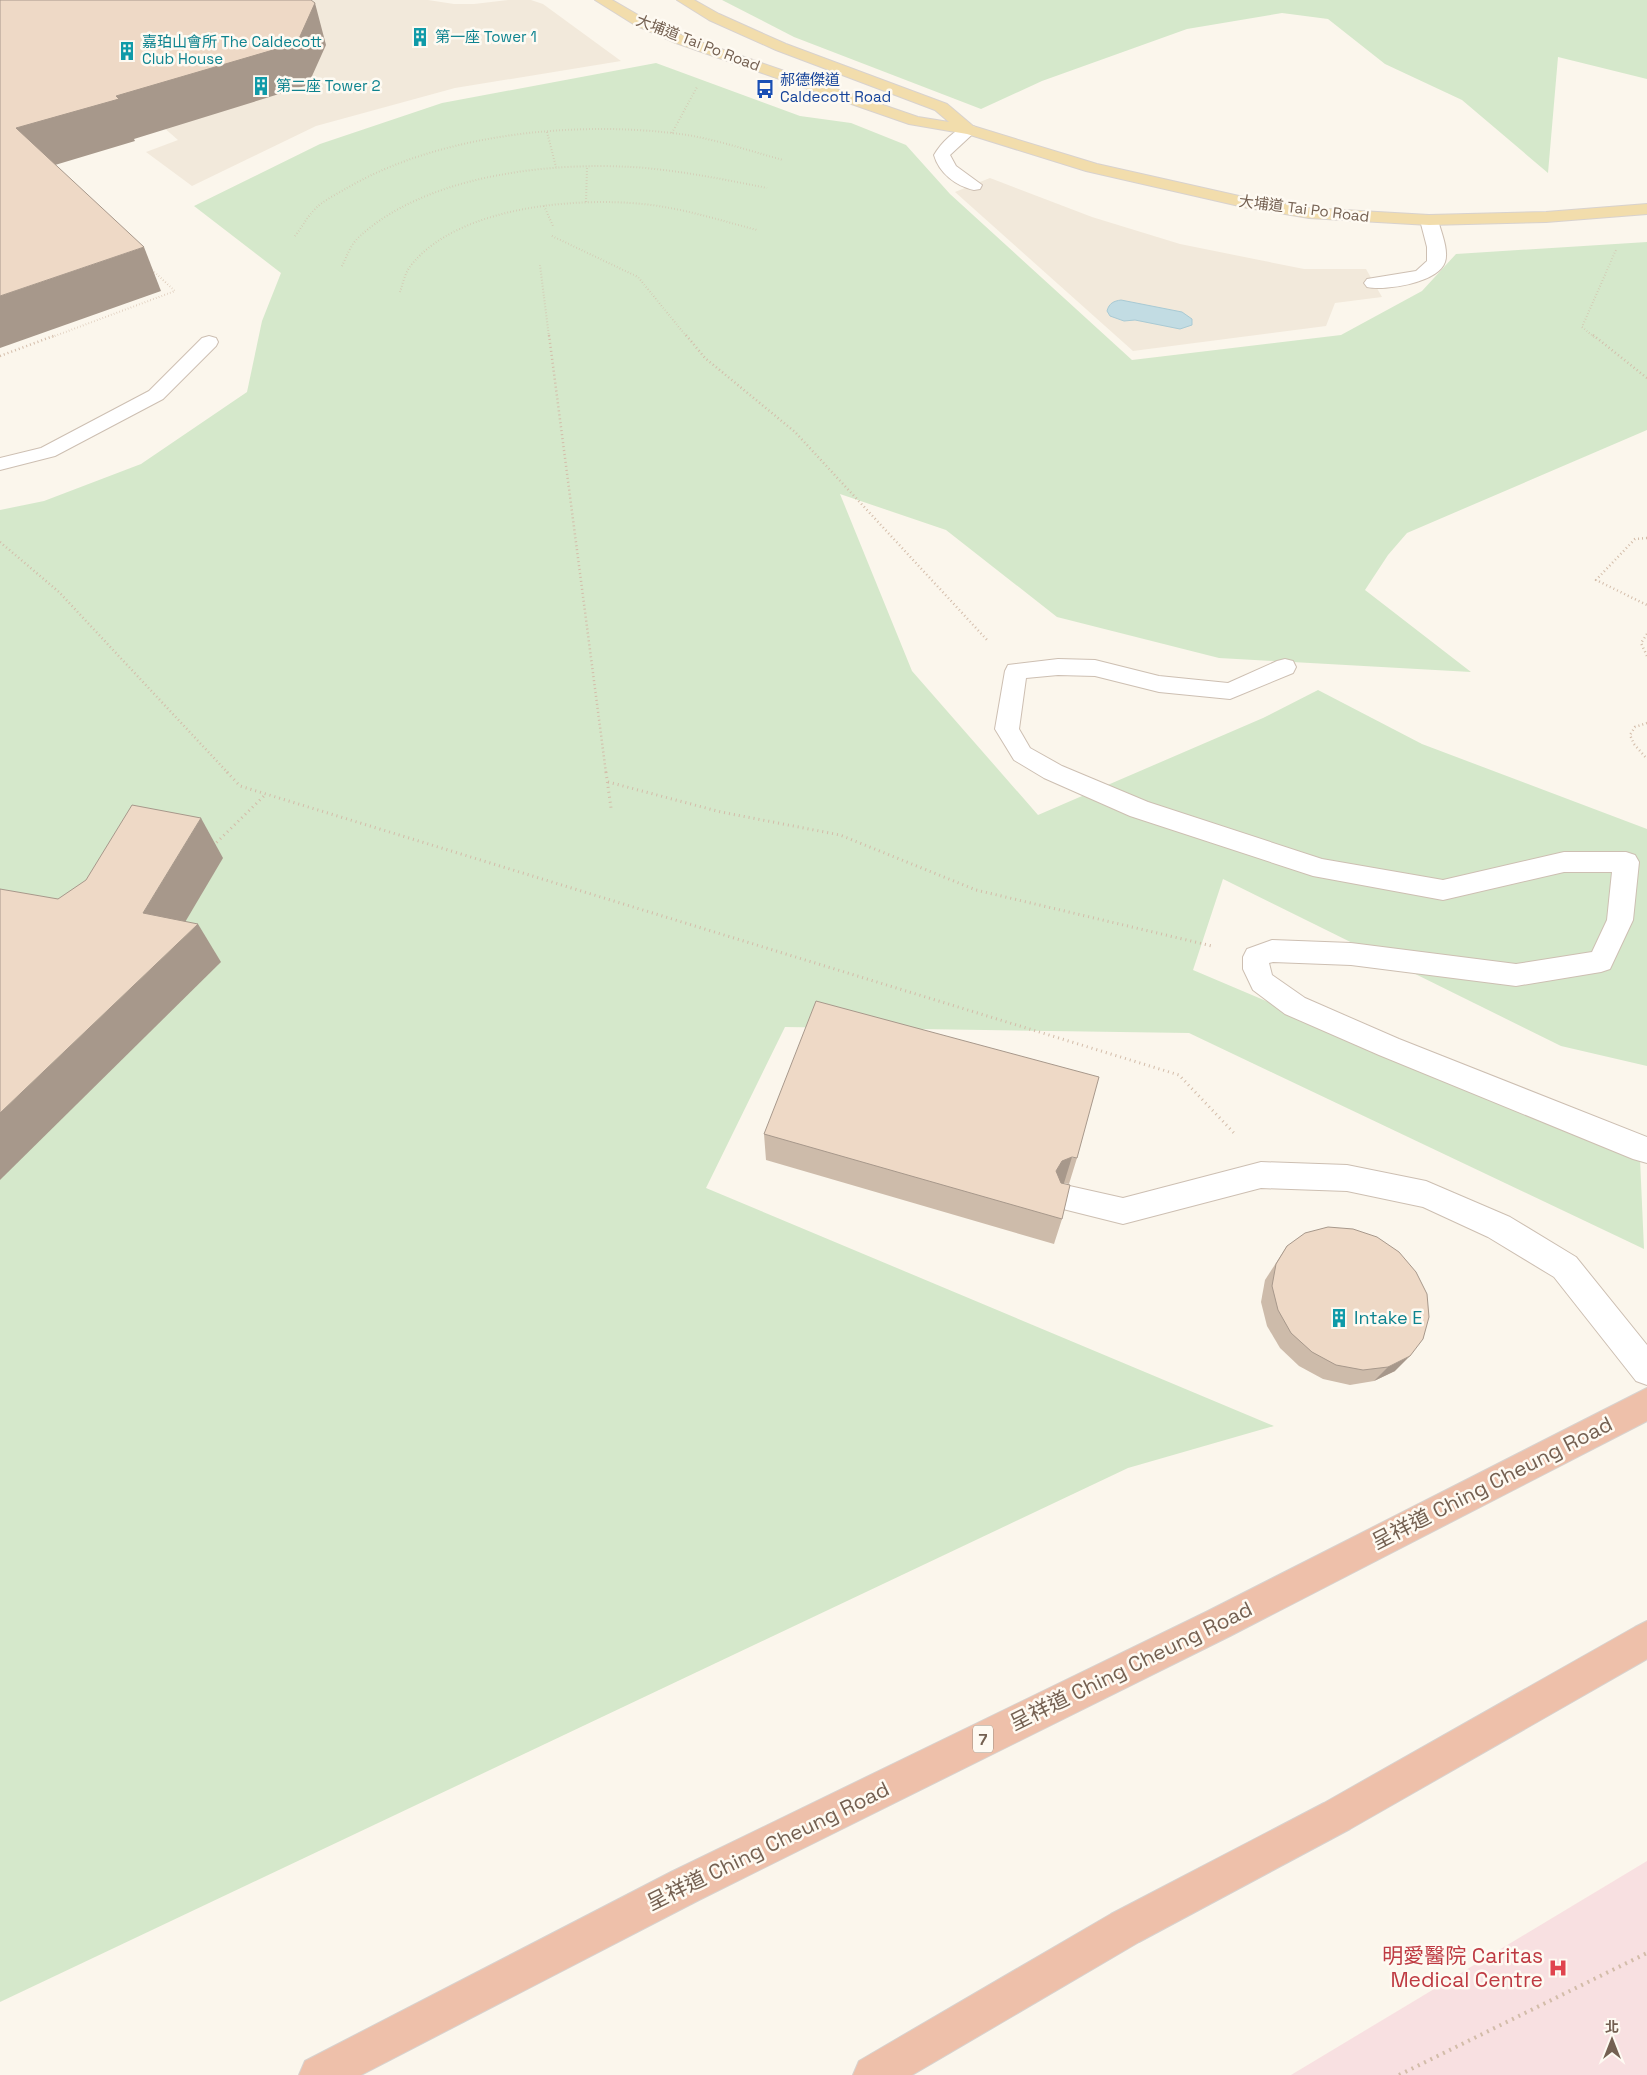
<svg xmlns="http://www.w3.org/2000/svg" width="1647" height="2075" font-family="'Space Grotesk','Noto Sans TC',sans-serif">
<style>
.residential{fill:#f2e9db}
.medical{fill:#f8e0e1}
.green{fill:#d5e8cb}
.water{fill:#c2dce3;stroke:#a9cad4}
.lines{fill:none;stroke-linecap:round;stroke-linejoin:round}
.lane-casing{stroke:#cdbfb2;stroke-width:2}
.primary-casing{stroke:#d8d2ce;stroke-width:2}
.highway-casing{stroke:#d8d2ce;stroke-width:2}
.path-far3{stroke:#d3bca9;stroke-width:2;stroke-dasharray:0.5 2.5;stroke-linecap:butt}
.path-far2{stroke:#d3bca9;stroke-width:2.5;stroke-dasharray:1 3;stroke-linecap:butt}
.path-far1{stroke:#d3bca9;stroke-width:3;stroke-dasharray:1 4;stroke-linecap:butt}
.path{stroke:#d3bca9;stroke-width:4;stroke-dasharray:2 5;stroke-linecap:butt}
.lane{fill:#fff;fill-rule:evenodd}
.primary{fill:#f2ddac;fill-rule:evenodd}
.highway{fill:#eec0aa;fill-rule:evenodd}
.wall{fill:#cdbbaa}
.shaded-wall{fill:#a7988b}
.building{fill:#eed9c6;stroke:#a7988b}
.labels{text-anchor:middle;stroke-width:5;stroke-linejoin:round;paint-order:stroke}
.far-culture-label{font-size:15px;fill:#0d838f;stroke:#fefaf2;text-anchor:start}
.far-street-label{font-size:15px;fill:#746051;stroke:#fefaf2}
.far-transit-label{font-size:15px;fill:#164399;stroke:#fefaf2;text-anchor:start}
.shield{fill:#fefaf2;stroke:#9d8e81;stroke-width:1}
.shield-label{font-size:16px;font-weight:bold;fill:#746051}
.culture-label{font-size:18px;fill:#0d838f;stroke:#fefaf2;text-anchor:start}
.near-street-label{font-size:21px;fill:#746051;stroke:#fefaf2}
.near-health-label{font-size:21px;fill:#be3a42;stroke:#fefaf2;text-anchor:end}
</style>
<rect width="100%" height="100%" fill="#fbf6ec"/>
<g class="residential">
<path d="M18 0H428L454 4H474L508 0H531L543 4 621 61 455 88 316 126 192 186 146 152 178 140Z"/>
<path d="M990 178 1092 217 1180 244 1304 269H1366L1382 297 1335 303 1326 326 1133 351 955 192Z"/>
</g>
<path class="medical" d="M1647 1861V2075H1291Z"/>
<g class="green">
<path d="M722 0H1647V79L1558 57 1548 173 1462 100 1385 64 1328 19 1282 13 1187 29 1042 81 981 109 794 37Z"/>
<path d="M656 63 800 116 851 123 906 145 950 194 1132 360 1341 335 1422 291 1456 254 1647 242V430L1407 533 1388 555 1365 590 1471 672 1219 658 1057 617 946 530 840 494 912 671 1038 815 1263 718 1318 690 1422 744 1647 829V1066L1561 1046 1223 879 1193 970 1640 1159 1644 1249 1189 1033 785 1027 706 1188 1274 1426 1128 1468 0 2002V510L44 501 141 464 247 392 262 321 281 273 194 206 320 144 442 103Z"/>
</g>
<path class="water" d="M1121 300 1182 312 1192 319V325L1180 329 1135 320 1124 321 1110 316 1107 311C1109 303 1114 301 1121 300Z"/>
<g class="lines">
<g class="lane-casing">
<g id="lane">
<path d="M969 125 975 127 977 130 950 155 956 166 982 185 980 189 974 190C956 186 939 173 934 155 941 143 955 129 969 125Z"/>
<path d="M1429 215 1435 216 1438 220C1441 232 1449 250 1445 262 1438 283 1385 291 1367 287L1364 283 1367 279 1416 271 1427 261V247L1420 220 1423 216Z"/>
<path d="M209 336 216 338 218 342 216 346 163 399 55 456 0 470V458L41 448 149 391 202 338Z"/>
<path d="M1058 659 1095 660 1159 676 1228 683 1277 661 1285 659 1293 661 1296 667 1293 673 1230 699 1159 692 1095 676 1058 675 1026 678 1019 729 1030 748 1062 766 1148 802 1322 859 1443 880 1564 852H1626L1635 855 1639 862 1633 920 1610 969 1601 972 1516 986 1351 965 1273 962 1269 963 1272 975 1305 998 1399 1039 1647 1137V1163L1633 1159 1379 1055 1285 1014 1253 990 1243 969V957L1247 949 1272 940 1351 943 1516 964 1592 952 1607 920 1612 872H1564L1443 900 1313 876 1130 816 1044 778 1014 760 995 729 1005 671 1008 665Z"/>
<path d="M1261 1162 1347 1165 1426 1181 1510 1217 1576 1257 1647 1345V1385L1636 1381 1554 1277 1488 1237 1423 1207 1347 1191 1261 1188 1123 1224 1055 1207 1050 1198 1055 1189 1065 1185 1123 1198Z"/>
</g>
</g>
<g class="primary-casing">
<path id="primary" d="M595 0H612L645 19 686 37 918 117 949 122 935 110 776 50 709 20 677 0H694L719 14 786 44 947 104 973 126 1097 164 1248 198 1309 208 1429 215 1546 212 1647 204V214L1546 222 1429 225 1309 218 1248 208 1086 171 967 134 909 124 676 43 635 25Z"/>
</g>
<g class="highway-casing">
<g id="highway">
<path d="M1647 1388V1421L1230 1636 699 1900 361 2075H299L305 2061 671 1872 1206 1612Z"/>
<path d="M1647 1621V1659L1350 1829 1139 1942 912 2075H853L859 2061 1111 1914 1324 1803 1635 1627Z"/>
</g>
</g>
<g class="path-far3">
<path d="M547 132 556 167"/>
<path d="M672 133 697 87"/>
<path d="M586 202 587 168"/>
<path d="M544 206 553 226"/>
<path d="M295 236C302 227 307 217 315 209 324 200 337 194 347 188 438 135 569 121 672 133 710 137 746 150 783 160"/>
<path d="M552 236 638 277 687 337"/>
<path d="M540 265 549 337"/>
<path d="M342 266C347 256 351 244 359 237 425 176 546 162 632 167 678 170 722 179 767 188"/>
<path d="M400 292C403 283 405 272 412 264 459 207 574 197 643 204 682 208 719 220 757 230"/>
<path d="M52 337 175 291 151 269"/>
<path d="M1594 337 1582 327 1616 250"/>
</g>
<g class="path-far2">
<path d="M549 335 606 773"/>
<path d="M686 335 705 358 795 432 988 641"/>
<path d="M1593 335 1647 378"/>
<path d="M0 356 56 335"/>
<path d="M1647 538 1635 539 1596 580 1647 605"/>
<path d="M0 542 59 592 228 773"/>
<path d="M1647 634 1641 643 1647 656"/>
<path d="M1647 723 1635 727 1630 735 1634 744 1647 759"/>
</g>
<g class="path-far1">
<path d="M227 772 240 786 1179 1075 1234 1133"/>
<path d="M606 772 611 808"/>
<path d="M608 782 721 812 840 835 976 890 1212 946"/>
<path d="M213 846 266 794"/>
</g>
<path class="path" d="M1399 2075 1647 1953"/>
<use href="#lane" class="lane"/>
<use href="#primary" class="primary"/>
<use href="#highway" class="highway"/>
</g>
<g class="wall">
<path d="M764 1134 1077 1158 1069 1184 1064 1183 1062 1219 1054 1244 766 1160Z"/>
<path d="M1287 1246 1395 1371 1374 1381 1350 1385 1323 1379 1299 1366 1280 1348 1267 1326 1261 1302 1265 1280Z"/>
</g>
<g class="shaded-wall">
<path d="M315 3 326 45 308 85 134 139 135 141 35 171 16 128 116 96Z"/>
<path d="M144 247 161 291 0 348V296Z"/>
<path d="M201 818 223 858 168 951 143 913Z"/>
<path d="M198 924 221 962 0 1180V1113Z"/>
<path d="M1072 1157 1064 1183 1048 1197 1056 1171 1062 1161Z"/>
<path d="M1410 1356 1395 1371 1374 1381 1388 1367Z"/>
</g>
<g class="building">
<path d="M0 0H311L315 3 297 43 116 96 119 99 16 128 144 247 0 296Z"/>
<path d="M132 805 201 818 143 913 198 924 0 1113V889L58 899 86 880Z"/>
<path d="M816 1001 1099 1077 1077 1158 1072 1157 1062 1161 1056 1171 1061 1183 1070 1185 1062 1219 764 1134Z"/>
<path d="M1328 1227 1353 1229 1377 1237 1399 1252 1416 1272 1427 1294 1429 1317 1423 1339 1410 1356 1388 1367 1363 1370 1336 1365 1312 1352 1291 1333 1278 1310 1272 1286 1276 1264 1287 1246 1305 1233Z"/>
</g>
<defs>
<g id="building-bare" transform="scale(1.5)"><path d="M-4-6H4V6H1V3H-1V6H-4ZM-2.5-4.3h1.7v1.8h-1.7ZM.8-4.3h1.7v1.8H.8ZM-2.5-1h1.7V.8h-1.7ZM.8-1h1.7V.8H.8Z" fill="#0f9aa8" stroke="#fefaf2" stroke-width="2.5" paint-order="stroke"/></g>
<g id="bus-bare" transform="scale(1.5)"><path d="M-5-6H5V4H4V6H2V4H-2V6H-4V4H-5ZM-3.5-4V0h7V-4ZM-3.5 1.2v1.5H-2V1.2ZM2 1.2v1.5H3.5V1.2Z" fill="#1a4fb4" stroke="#fefaf2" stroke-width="2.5" paint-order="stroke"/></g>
<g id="hospital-bare" transform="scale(1.5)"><path d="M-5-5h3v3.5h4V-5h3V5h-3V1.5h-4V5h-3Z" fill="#e0444e" stroke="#fefaf2" stroke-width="2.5" paint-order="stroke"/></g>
</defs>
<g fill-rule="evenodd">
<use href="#building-bare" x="420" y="37"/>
<use href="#building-bare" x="127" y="51"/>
<use href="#building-bare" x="261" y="86"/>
<use href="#bus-bare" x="765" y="89"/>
<use href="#building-bare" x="1339" y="1318"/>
<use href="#hospital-bare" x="1558" y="1968"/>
</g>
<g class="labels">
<g class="far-culture-label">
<text x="435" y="42">第一座 Tower 1</text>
<text x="142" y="47">嘉珀山會所 The Caldecott<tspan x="142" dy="17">Club House</tspan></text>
<text x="276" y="91">第二座 Tower 2</text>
</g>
<g class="far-street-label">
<text transform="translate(698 43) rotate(21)" y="5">大埔道 Tai Po Road</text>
<text transform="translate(1304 209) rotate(7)" y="5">大埔道 Tai Po Road</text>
</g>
<g class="far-transit-label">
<text x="780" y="85">郝德傑道<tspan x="780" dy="17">Caldecott Road</tspan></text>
</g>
<rect class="shield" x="973" y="1725.5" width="20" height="27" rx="4"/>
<g class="shield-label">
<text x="983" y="1745">7</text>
</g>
<g class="culture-label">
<text x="1354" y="1324">Intake E</text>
</g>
<g class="near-street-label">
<text transform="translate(1492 1483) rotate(-27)" y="7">呈祥道 Ching Cheung Road</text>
<text transform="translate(1131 1666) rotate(-26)" y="7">呈祥道 Ching Cheung Road</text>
<text transform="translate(768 1846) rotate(-26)" y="7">呈祥道 Ching Cheung Road</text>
</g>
<g class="near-health-label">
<text x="1543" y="1963">明愛醫院 Caritas<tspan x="1543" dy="24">Medical Centre</tspan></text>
</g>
</g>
<g transform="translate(1612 2040)" stroke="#fefaf2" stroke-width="4" paint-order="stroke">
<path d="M0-4L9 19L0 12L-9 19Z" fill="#746051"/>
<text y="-8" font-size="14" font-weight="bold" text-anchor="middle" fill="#746051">北</text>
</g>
</svg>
